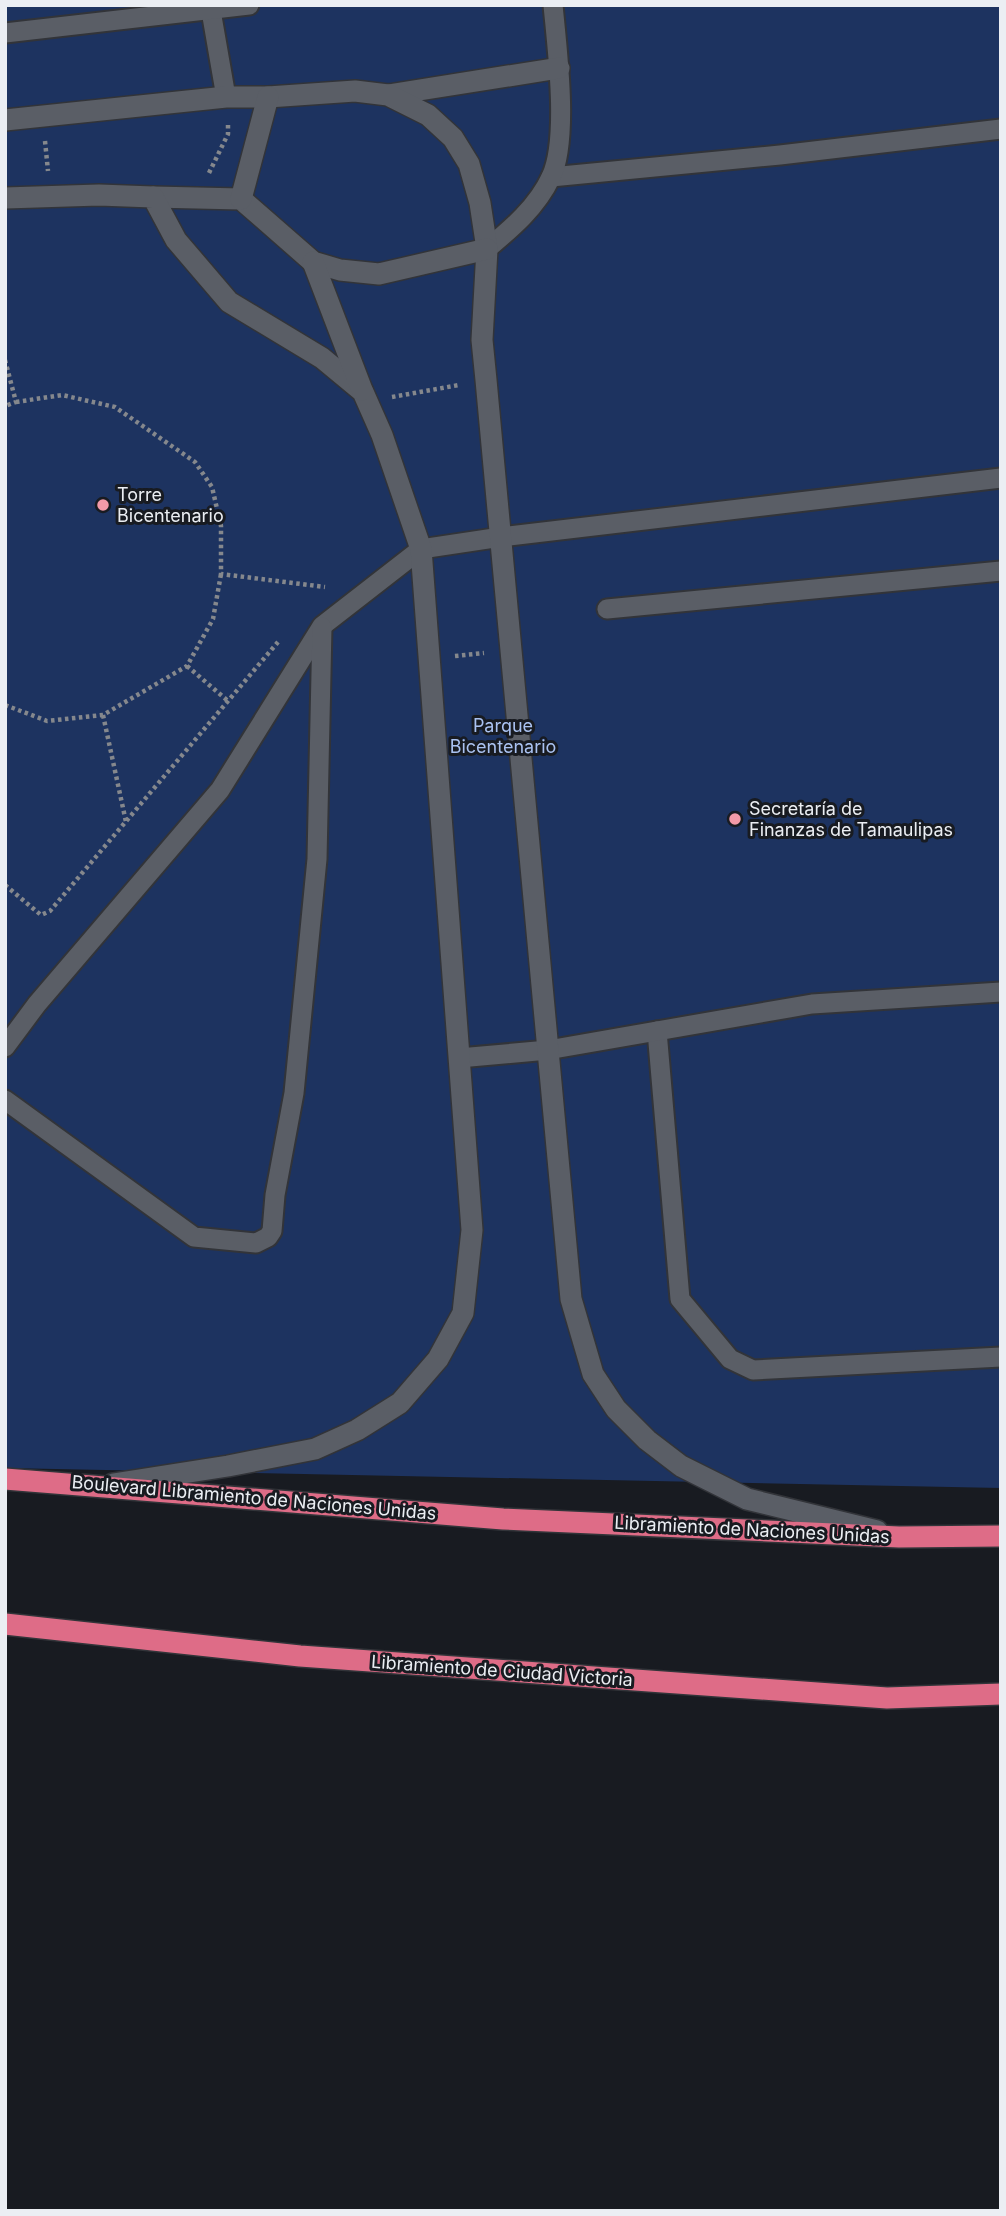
<svg xmlns="http://www.w3.org/2000/svg" width="1006" height="2216" font-family="Inter,sans-serif">
<style>
.park{fill:#1d3360}
.lines{fill:none;stroke-linecap:round;stroke-linejoin:round}
.service-casing{stroke:#323439;stroke-width:23}
.minor-casing{stroke:#323439;stroke-width:24}
.trunk-casing{stroke:#323439;stroke-width:24}
.path{stroke:#85888d;stroke-width:4.5;stroke-dasharray:3.5 3.5;stroke-linecap:butt}
.service{stroke:#5a5e66;stroke-width:19}
.minor{stroke:#5a5e66;stroke-width:21}
.trunk{stroke:#de6c87;stroke-width:21}
.poi-dot{fill:#f39aa8;stroke:#181b21;stroke-width:2.5}
.labels{text-anchor:middle;stroke-width:6;stroke-linejoin:round;paint-order:stroke}
.poi-label{font-size:18px;fill:#ebeef3;stroke:#181b21;text-anchor:start}
.park-label{font-size:18px;fill:#aac2f1;stroke:#181b21}
.street-label{font-size:18px;fill:#ebeef3;stroke:#181b21}
</style>
<rect width="100%" height="100%" fill="#181b21"/>
<path class="park" d="M5 5H1001V1488L5 1468Z"/>
<g class="lines">
<g class="service-casing">
<g id="service">
<path d="M210 5 226 97"/>
<path d="M5 33 249 5"/>
<path d="M551 177 780 155 1001 129"/>
<path d="M487 249C512 228 537 207 551 177 569 139 557 48 553 5"/>
<path d="M607 609 1001 571"/>
<path d="M657 1031 680 1299 730 1359 753 1370 1001 1357"/>
<path d="M5 1047 37 1004 220 790 322 626 421 549 501 537 1001 478"/>
<path d="M459 1058 548 1050 812 1004 1001 992"/>
<path d="M5 1100 194 1237 256 1243 268 1237 272 1231 275 1195 294 1093 317 859 322 627"/>
</g>
</g>
<g class="minor-casing">
<g id="minor">
<path d="M388 95 559 68"/>
<path d="M5 120 226 97H268L355 91 388 95 428 115 453 138 469 164 480 203 487 249 482 340 486 380 571 1299 593 1374 616 1409 647 1440 681 1466 747 1499 877 1531"/>
<path d="M153 197 241 199 313 262 340 270 379 274 487 249"/>
<path d="M5 198 99 195 153 197 176 240 229 302 322 358 363 392 382 435 421 549 472 1230 463 1313 438 1359 400 1403 357 1430 315 1449 228 1466 113 1484"/>
<path d="M241 199 268 97"/>
<path d="M313 262 362 390"/>
</g>
</g>
<g class="trunk-casing">
<g id="trunk">
<path d="M5 1479 503 1519 899 1537 1001 1536"/>
<path d="M5 1624 300 1656 887 1698 1001 1694"/>
</g>
</g>
<g class="path">
<path d="M45 141 48 171"/>
<path d="M209 173 228 134V123"/>
<path d="M5 360 16 402 5 406"/>
<path d="M392 397 459 385"/>
<path d="M16 402 62 395 115 407 195 462 212 487 221 526V574L325 587"/>
<path d="M455 656 484 653"/>
<path d="M187 666 228 701"/>
<path d="M5 705 47 721 103 715 187 666 213 619 221 574"/>
<path d="M103 715 126 822"/>
<path d="M5 885 41 915 50 911 278 642"/>
</g>
<use href="#service" class="service"/>
<use href="#minor" class="minor"/>
<use href="#trunk" class="trunk"/>
</g>
<g class="poi-dot">
<circle cx="103" cy="505" r="7"/>
<circle cx="735" cy="819" r="7"/>
</g>
<g class="labels">
<g class="poi-label">
<text x="117" y="501">Torre<tspan x="117" dy="21">Bicentenario</tspan></text>
<text x="749" y="815">Secretaría de<tspan x="749" dy="21">Finanzas de Tamaulipas</tspan></text>
</g>
<g class="park-label">
<text x="503" y="732">Parque<tspan x="503" dy="21">Bicentenario</tspan></text>
</g>
<g class="street-label">
<text transform="translate(254 1498) rotate(5)" y="6">Boulevard Libramiento de Naciones Unidas</text>
<text transform="translate(752 1530) rotate(3)" y="6">Libramiento de Naciones Unidas</text>
<text transform="translate(502 1671) rotate(4)" y="6">Libramiento de Ciudad Victoria</text>
</g>
</g>
<rect width="1006" height="2216" fill="none" stroke="#ebeef3" stroke-width="14"/>
</svg>
